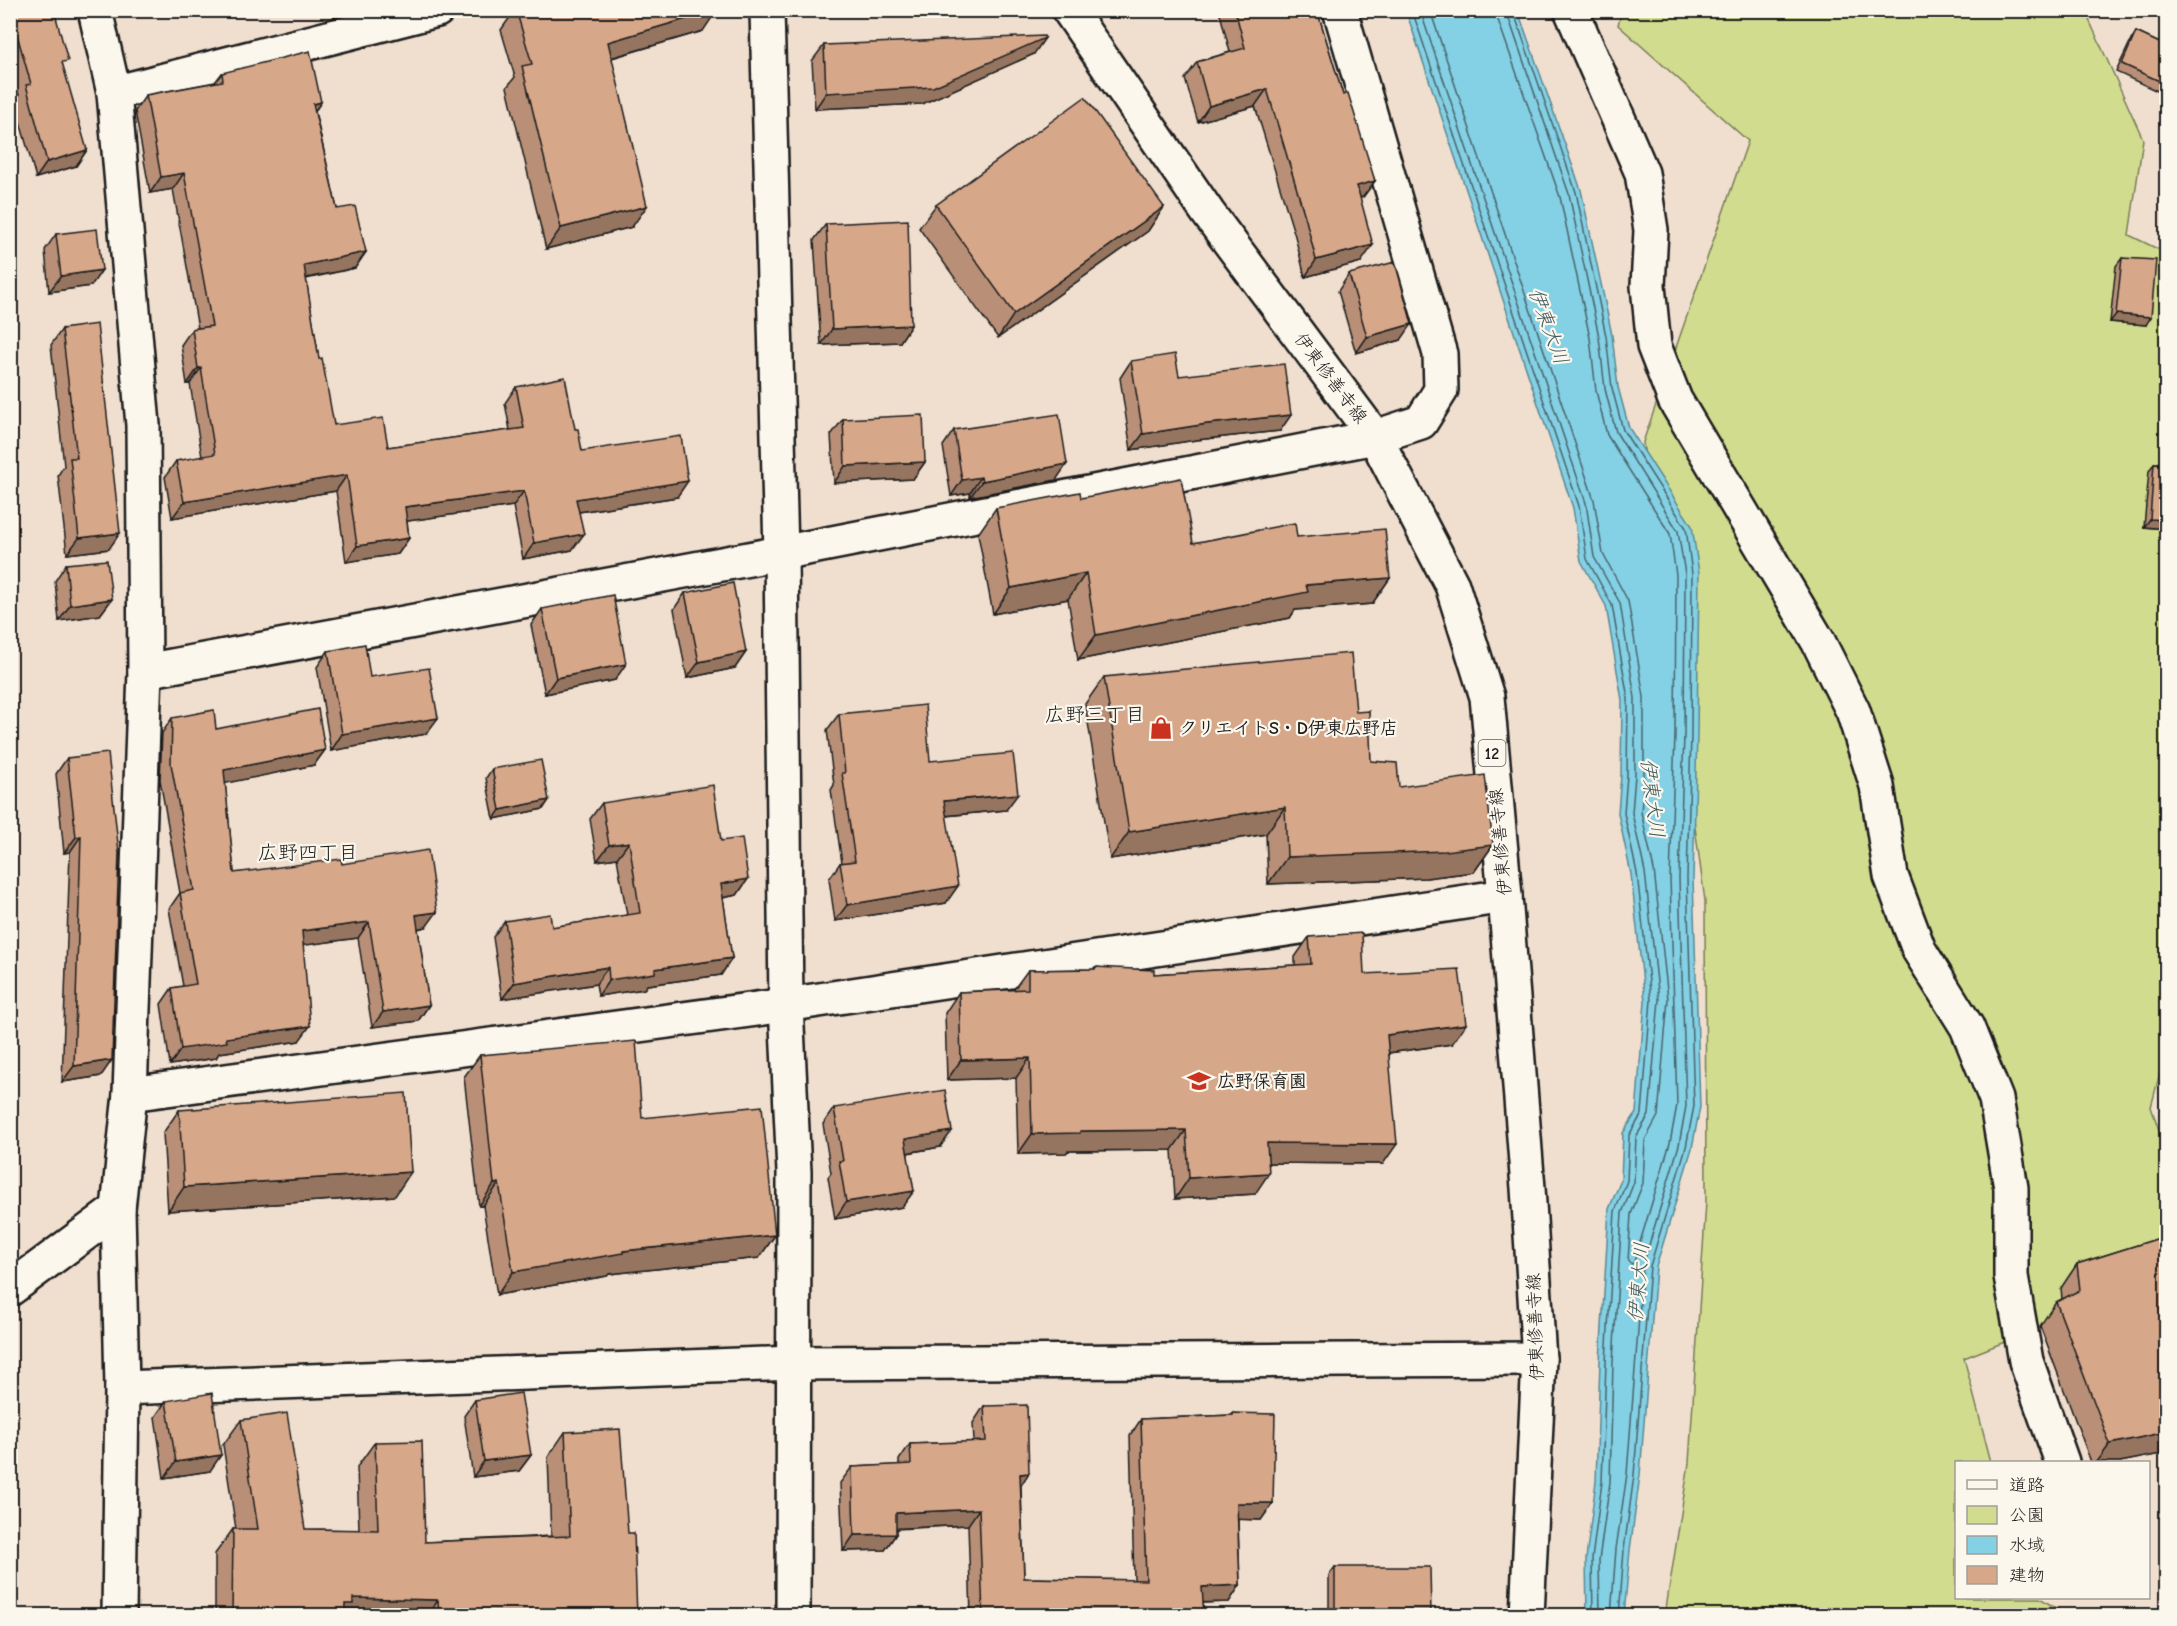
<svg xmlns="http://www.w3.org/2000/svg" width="2177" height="1626" font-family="'Comic Neue','Klee One',sans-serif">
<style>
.green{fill:#d1dc8f;stroke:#767c56;stroke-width:1.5}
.water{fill:#84d0e4;stroke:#5a8894;stroke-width:1.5}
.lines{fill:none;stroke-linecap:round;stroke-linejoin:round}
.shore{stroke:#46646c;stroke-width:1.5}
.minor-casing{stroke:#1c1c1c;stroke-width:38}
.tertiary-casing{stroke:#1c1c1c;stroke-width:38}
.primary-casing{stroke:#1c1c1c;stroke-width:38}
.minor{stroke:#fbf7ec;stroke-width:33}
.tertiary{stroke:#fbf7ec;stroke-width:33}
.primary{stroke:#fbf7ec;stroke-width:33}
.wall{fill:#b99077;stroke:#1c1c1c;stroke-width:1.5}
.shaded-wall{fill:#967561;stroke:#1c1c1c;stroke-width:1.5}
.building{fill:#d7a78a;stroke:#1c1c1c;stroke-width:1.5}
.labels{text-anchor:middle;stroke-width:4.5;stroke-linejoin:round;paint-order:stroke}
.shield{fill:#fbf7ec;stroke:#5f5e5a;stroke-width:1.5}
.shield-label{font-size:16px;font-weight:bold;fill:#1c1c1c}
.street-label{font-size:18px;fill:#1c1c1c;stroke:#fbf7ec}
.poi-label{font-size:18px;font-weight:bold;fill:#1c1c1c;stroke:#fbf7ec;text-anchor:start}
.water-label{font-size:20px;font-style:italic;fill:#405b62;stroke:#fbf7ec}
.neighbourhood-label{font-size:20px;fill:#1c1c1c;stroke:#fbf7ec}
</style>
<rect width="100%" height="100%" fill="#f0dfcf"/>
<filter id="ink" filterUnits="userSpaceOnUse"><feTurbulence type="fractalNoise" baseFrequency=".0167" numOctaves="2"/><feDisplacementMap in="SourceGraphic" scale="12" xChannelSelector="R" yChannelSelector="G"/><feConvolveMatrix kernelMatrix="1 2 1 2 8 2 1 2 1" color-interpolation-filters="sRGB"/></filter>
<g filter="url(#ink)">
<path class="green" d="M1622 10 2085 11 2143 139 2129 235 2166 253V1050L2151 1107 2166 1150V1259L2129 1293 1964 1358 1991 1462H1956V1598H2040L2067 1615H1665L1689 1463 1706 1202 1705 901 1643 442 1748 141 1618 25Z"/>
<path class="water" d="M1406 11H1518L1581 190 1612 335 1618 387 1629 428 1692 526 1699 573 1697 735 1693 878 1700 1107 1692 1148 1656 1267 1640 1475 1630 1550 1624 1615H1587L1586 1559 1596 1481 1600 1361 1609 1209 1621 1180 1623 1133 1636 1113 1645 1001 1631 874 1618 813 1621 775 1622 700 1606 606 1581 561 1573 508Z"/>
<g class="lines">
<g class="shore">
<path d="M1412 10 1579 506 1587 559 1612 605 1628 699 1627 775 1624 813 1637 873 1651 1000 1642 1114 1629 1135 1627 1181 1615 1211 1606 1362 1602 1482 1592 1559 1593 1616"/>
<path d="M1420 10 1586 503 1594 557 1620 603 1635 698V775L1632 813 1645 872 1659 1000 1649 1115 1636 1137 1634 1182 1622 1213 1613 1362 1610 1482 1599 1560 1600 1616"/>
<path d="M1430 10 1594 500 1603 554 1628 601 1644 697V776L1641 812 1654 870 1668 999 1658 1116 1645 1140 1643 1183 1631 1214 1628 1261 1632 1264 1634 1262 1670 1143 1677 1105 1670 878 1675 735 1676 575 1670 534 1607 435 1596 391 1590 338 1560 197 1498 20 1497 10"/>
<path d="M1506 10 1569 194 1599 337 1605 389 1616 432 1678 531 1685 574 1684 735 1679 878 1686 1106 1679 1145 1643 1265 1627 1474 1616 1549 1611 1616"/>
<path d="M1513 10 1576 192 1606 336 1612 388 1623 430 1686 528 1692 574 1691 735 1687 878 1694 1106 1686 1147 1650 1266 1634 1475 1624 1550 1619 1616"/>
</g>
<g class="minor-casing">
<g id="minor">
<path d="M95 10 114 93 143 425 145 671 130 1094 118 1209 122 1388 119 1616"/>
<path d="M1571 10 1642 173 1651 230 1648 286 1654 346 1675 400 1818 641 1853 711 1877 786 1891 876 1919 950 1967 1027 1996 1099 2011 1188V1276L2026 1361 2062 1462"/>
<path d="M114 93 437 10"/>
<path d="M145 671 781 553 1375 437 1421 422 1441 390 1440 354 1340 10"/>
<path d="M130 1094 786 1005 1505 896"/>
<path d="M10 1289 118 1209"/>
<path d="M122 1388 794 1363 1539 1359"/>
</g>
</g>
<g class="tertiary-casing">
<path id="tertiary" d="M767 10 781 553 786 1005 794 1172 793 1616"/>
</g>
<g class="primary-casing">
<path id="primary" d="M1069 10 1208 213 1375 437 1452 585 1487 697 1505 896 1528 1188 1539 1359 1527 1616"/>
</g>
<use href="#minor" class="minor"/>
<use href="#tertiary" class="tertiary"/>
<use href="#primary" class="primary"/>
</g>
<g class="wall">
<path d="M10 10 87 150 76 166 36 178 14 101 19 95 10 67Z"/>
<path d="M515 10 703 31 612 58 632 227 546 249 507 87 515 77 501 30Z"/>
<path d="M1219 10H1317L1343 95 1375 181 1363 197 1360 198 1361 262 1305 277 1295 236 1255 106 1198 122 1185 79 1197 62 1230 52Z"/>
<path d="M2151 10H2166V19Z"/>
<path d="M2136 32 2166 46V95L2116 72 2131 40Z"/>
<path d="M824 45 1034 54 922 104 815 109 812 61Z"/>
<path d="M222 73 321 102 315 111 337 209 366 252 355 268 306 279 319 359 334 425 388 447 510 430 505 403 516 387 575 429 582 451 677 497 579 512 572 550 523 559 513 506 407 521 409 538 398 554 346 562 336 491 172 518 165 477 176 461 202 457 190 384H187L181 345 192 329 198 328 173 189 150 193 135 111 146 95 215 82Z"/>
<path d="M936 205 1164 207 1148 231 998 338 919 228Z"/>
<path d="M826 224 911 325 900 342 821 345 814 240Z"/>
<path d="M56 234 91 286 49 292 45 250Z"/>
<path d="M2122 258 2146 325 2110 322 2116 266Z"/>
<path d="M1349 274 1401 340 1356 353 1338 291Z"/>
<path d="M62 329 109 549 67 554 58 475 64 466 51 345Z"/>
<path d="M1131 361 1179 376 1280 431 1196 440 1131 450 1120 378Z"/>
<path d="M843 419 925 462 913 479 834 483 831 435Z"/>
<path d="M954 430 1056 480 970 497V493L951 496 943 446Z"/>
<path d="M2154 463 2166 464V529L2144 527 2149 471Z"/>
<path d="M1081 498 1193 543 1297 537 1390 578 1372 604 1295 610 1290 618 1078 660 1068 599 993 614 978 534 996 508Z"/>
<path d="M66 564 112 599 100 615 59 621 55 581Z"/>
<path d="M685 593 746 652 735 668 687 678 674 609Z"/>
<path d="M542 609 615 680 545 694 531 625Z"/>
<path d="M328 651 370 677 426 734 331 751 317 667Z"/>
<path d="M1104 677 1356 712 1371 761 1399 787 1493 845 1474 872 1426 878 1268 884 1266 834 1110 859 1085 704Z"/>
<path d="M839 714 930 761 1006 810 946 816V903L835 921 829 879 840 863H842L831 790 834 785 827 730Z"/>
<path d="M172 718 216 729 325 750 314 765 225 783 234 873 342 864 426 927 418 929 429 1005 418 1021 372 1027 358 938 303 945 299 1041 219 1053 216 1058 170 1065 161 1004 172 988 183 986 169 909 180 893 160 780 162 733Z"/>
<path d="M67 758 119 853 101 1076 62 1082 70 852 64 853 56 774Z"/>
<path d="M492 769 549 800 543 809 494 819 486 778Z"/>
<path d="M602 803 721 841 748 879 737 895 723 898 732 958 721 975 647 985 644 989 598 996 596 984 502 999 493 937 505 921 552 927 627 915 617 858 597 861 590 819Z"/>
<path d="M1309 937 1364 974 1452 1044 1389 1053 1383 1164 1269 1163 1255 1194 1175 1199 1172 1150 1068 1151 1066 1153 1018 1154 1016 1078 947 1080 945 1013 959 992 1014 989 1028 970 1093 969 1095 967 1154 974 1295 965V957Z"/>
<path d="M480 1055 642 1118 775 1235 759 1258 609 1274 607 1276 497 1295 483 1206H479L464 1077Z"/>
<path d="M834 1108 940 1147 908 1153 902 1207 835 1219 828 1177 831 1173 823 1124Z"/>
<path d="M179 1110 395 1196 168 1211 163 1133Z"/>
<path d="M2166 1236V1453L2120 1462H2091L2040 1326 2056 1302 2062 1299 2061 1288 2077 1264Z"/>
<path d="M475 1400 531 1455 519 1471 473 1477 464 1416Z"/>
<path d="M166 1401 210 1471 164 1478 155 1417Z"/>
<path d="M984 1406 1021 1486 1024 1578 1134 1580 1130 1436 1141 1419 1232 1415 1233 1413 1273 1503 1261 1520 1238 1519 1240 1585 1229 1602 1203 1603 1204 1616H971L968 1525 896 1529V1534L885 1550 843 1551 840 1483 852 1467 899 1465V1460L910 1444 974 1442 973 1423Z"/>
<path d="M241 1420 305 1529 359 1530 357 1467 375 1442 425 1542 551 1536 548 1457 565 1432 628 1533 637 1616H215V1554L233 1529H236L223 1445Z"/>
<path d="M1335 1567 1431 1616H1329V1575Z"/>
</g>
<g class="shaded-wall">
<path d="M716 10H717L703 31 593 63 608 42Z"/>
<path d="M947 10H974L972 14Z"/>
<path d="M1045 38 1034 54 922 104 815 109 826 93Z"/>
<path d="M1267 89 1255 106 1198 122 1209 106Z"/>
<path d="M321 102 310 118 313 104Z"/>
<path d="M87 150 76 166 36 178 47 162Z"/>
<path d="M184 173 173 189 150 193 161 177Z"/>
<path d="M1375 181 1363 197 1346 202 1357 186Z"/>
<path d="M647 206 632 227 546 249 561 228Z"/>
<path d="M1164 207 1148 231 998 338 1014 314Z"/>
<path d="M1373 245 1361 262 1305 277 1316 260Z"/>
<path d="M366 252 355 268 292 281 304 265Z"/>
<path d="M102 270 91 286 49 292 61 276Z"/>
<path d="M2116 314 2151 317 2146 325 2110 322Z"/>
<path d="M1412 324 1401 340 1356 353 1367 337Z"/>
<path d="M911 325 900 342 821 345 832 329Z"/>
<path d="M198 368H201L190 384H187Z"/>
<path d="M1291 415 1280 431 1196 440 1131 450 1143 434 1207 424Z"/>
<path d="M925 462 913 479 834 483 845 466Z"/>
<path d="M1067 464 1056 480 970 497 982 481Z"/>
<path d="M347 475 336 491 172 518 184 502Z"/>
<path d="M981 477 970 493 951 496 962 480Z"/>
<path d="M688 481 677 497 565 514 576 499Z"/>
<path d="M524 491 513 506 394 523 405 507Z"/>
<path d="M2150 519 2166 520V529L2144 527Z"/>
<path d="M120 533 109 549 67 554 79 538Z"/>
<path d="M584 534 572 550 523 559 534 543Z"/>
<path d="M409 538 398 554 346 562 357 546Z"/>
<path d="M1086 573 1068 599 993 614 1011 588Z"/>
<path d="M1390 578 1372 604 1295 610 1290 618 1078 660 1096 635 1306 585Z"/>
<path d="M112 599 100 615 59 621 70 605Z"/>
<path d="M746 652 735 668 687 678 699 662Z"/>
<path d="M626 664 615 680 545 694 556 678Z"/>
<path d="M438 718 426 734 331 751 342 734Z"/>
<path d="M325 750 314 765 213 786 224 770Z"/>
<path d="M1018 794 1006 810 932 817 944 801Z"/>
<path d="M549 800 543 809 494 819 500 810Z"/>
<path d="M1285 807 1266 834 1110 859 1129 832Z"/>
<path d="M81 836 70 852 64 853 76 837Z"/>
<path d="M629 842 617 858 597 861 609 845Z"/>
<path d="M1493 845 1474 872 1426 878 1268 884 1287 857Z"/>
<path d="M748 879 737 895 710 900 721 884Z"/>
<path d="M958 886 946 903 835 921 847 905Z"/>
<path d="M437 912 426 927 405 931 416 915Z"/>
<path d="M369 922 358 938 291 947 302 931Z"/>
<path d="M732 958 721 975 647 985 644 989 598 996 609 980 655 969Z"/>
<path d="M608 967 596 984 502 999 514 983Z"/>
<path d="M429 1005 418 1021 372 1027 383 1012Z"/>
<path d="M1466 1024 1452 1044 1373 1055 1387 1035Z"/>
<path d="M310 1026 299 1041 219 1053 216 1058 170 1065 181 1049 226 1038Z"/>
<path d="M1030 1058 1016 1078 947 1080 961 1060Z"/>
<path d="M112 1060 101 1076 62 1082 74 1066Z"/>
<path d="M1186 1130 1172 1150 1068 1151 1066 1153 1018 1154 1032 1134 1080 1131Z"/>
<path d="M952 1131 940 1147 894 1155 905 1139Z"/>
<path d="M1267 1143 1397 1144 1383 1164 1253 1163Z"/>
<path d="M411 1172 395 1196 168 1211 184 1187Z"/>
<path d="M1269 1173 1255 1194 1175 1199 1189 1178Z"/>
<path d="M499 1183 483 1206H479L494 1184Z"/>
<path d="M914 1191 902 1207 835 1219 846 1202Z"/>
<path d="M775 1235 759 1258 609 1274 607 1276 497 1295 513 1272 623 1251Z"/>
<path d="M2166 1432V1453L2120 1462H2097L2110 1444Z"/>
<path d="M221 1455 210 1471 164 1478 176 1462Z"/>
<path d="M531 1455 519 1471 473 1477 484 1461Z"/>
<path d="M1029 1473 1018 1490 1020 1474Z"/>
<path d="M1237 1503H1273L1261 1520 1226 1519Z"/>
<path d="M979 1509 968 1525 884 1529 896 1513Z"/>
<path d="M896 1534 885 1550 843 1551 854 1535Z"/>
<path d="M1240 1585 1229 1602 1191 1603 1202 1587Z"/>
<path d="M353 1598 438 1600 428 1616H336L345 1604Z"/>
</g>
<g class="building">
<path d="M10 10H54L68 61 62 62 87 150 47 162 26 85 31 84Z"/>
<path d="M516 10H716L608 42 647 206 561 228 522 66 532 64Z"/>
<path d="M1235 10H1317L1343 95 1348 93 1375 181 1357 186 1373 245 1316 260 1306 220 1267 89 1209 106 1197 62 1245 48Z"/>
<path d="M2136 32 2166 46V84L2122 64Z"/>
<path d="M1044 36 1045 38 933 87 826 93 824 45Z"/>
<path d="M310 51 321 102 313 104 337 209 355 206 366 252 304 265 319 359 322 358 334 425 383 418 388 447 524 428 516 387 565 377 575 429H578L582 451 681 436 688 481 576 499 584 534 534 543 524 491 405 507 409 538 357 546 347 475 184 502 176 461 215 454 201 368H198L192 329 212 326 184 173 161 177 146 95 223 81 222 73Z"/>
<path d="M1085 97 1164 207 1014 314 936 205Z"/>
<path d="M908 220 911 325 832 329 826 224Z"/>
<path d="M97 229 102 270 61 276 56 234Z"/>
<path d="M2122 258 2156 260 2151 317 2116 314Z"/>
<path d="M1395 262 1412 324 1367 337 1349 274Z"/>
<path d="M97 324 120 533 79 538 70 458H77L62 329Z"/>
<path d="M1175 354 1179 376 1284 364 1291 415 1207 424 1143 434 1131 361Z"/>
<path d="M1059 414 1067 464 982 481 981 477 962 480 954 430Z"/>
<path d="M923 415 925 462 845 466 843 419Z"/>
<path d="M2154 463 2166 464V520L2150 519Z"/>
<path d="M1181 478 1193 543 1295 523 1297 537 1385 529 1390 578 1306 585 1308 592 1096 635 1086 573 1011 588 996 508 1080 492 1081 498Z"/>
<path d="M107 560 112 599 70 605 66 564Z"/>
<path d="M733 583 746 652 699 662 685 593Z"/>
<path d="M613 595 626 664 556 678 542 609Z"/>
<path d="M365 644 370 677 429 668 438 718 342 734 328 651Z"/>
<path d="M1351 653 1356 712 1369 711 1371 761 1397 763 1399 787 1485 775 1493 845 1445 851 1287 857 1285 807 1129 832 1104 677Z"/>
<path d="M925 705 930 761 1013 753 1018 794 944 801 958 886 847 905 840 863 855 861 842 773H845L839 714Z"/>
<path d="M318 709 325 750 224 770 234 873 341 859 342 864 428 850 437 912 416 915 429 1005 383 1012 369 922 302 931 310 1026 226 1038 227 1042 181 1049 172 988 196 984 180 893 194 890 171 764 172 718 214 710 216 729Z"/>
<path d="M108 753 119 853 112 1060 74 1066 81 836 76 837 67 758Z"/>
<path d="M541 760 549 800 500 810 492 769Z"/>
<path d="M713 785 721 841 742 838 748 879 721 884 732 958 655 969V973L609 980 608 967 514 983 505 921 550 914 552 927 640 913 629 842 609 845 602 803Z"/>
<path d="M1362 933 1364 974 1459 969 1466 1024 1387 1035 1397 1144 1267 1143 1269 1173 1189 1178 1186 1130 1080 1131V1133L1032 1134 1030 1058 961 1060 959 992 1028 989V970L1095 969V967L1154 970V974L1311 964 1309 937Z"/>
<path d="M636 1041 642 1118 762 1106 775 1235 623 1251V1253L513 1272 499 1183 494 1184 480 1055Z"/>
<path d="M945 1090 952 1131 905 1139 914 1191 846 1202 839 1161H843L834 1108Z"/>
<path d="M406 1093 411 1172 184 1187 179 1110Z"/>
<path d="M2166 1236V1432L2110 1444 2056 1302 2080 1290 2077 1264Z"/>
<path d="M212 1393 221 1455 176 1462 166 1401Z"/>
<path d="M521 1393 531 1455 484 1461 475 1400Z"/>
<path d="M1027 1405 1029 1473 1020 1474 1024 1578 1146 1580 1141 1419 1233 1415V1413L1275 1414 1273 1503H1237L1240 1585 1202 1587 1204 1616H983L979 1509 896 1513V1534L854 1535 852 1467 911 1464 910 1444 986 1441 984 1406Z"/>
<path d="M287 1413 305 1529 378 1530 375 1442 422 1441 425 1542 570 1536 565 1432 620 1429 628 1533H634L637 1616H439L438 1600 353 1598V1604H345V1616H232L233 1529H258L241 1420Z"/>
<path d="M1335 1567H1430L1431 1616H1335Z"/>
</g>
</g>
<defs>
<g id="shop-bare" transform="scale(1.8)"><path d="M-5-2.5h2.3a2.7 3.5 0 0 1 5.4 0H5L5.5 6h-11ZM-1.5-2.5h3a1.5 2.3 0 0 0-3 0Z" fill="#c8321e" stroke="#fbf7ec" stroke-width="2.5" paint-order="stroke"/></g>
<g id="school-bare" transform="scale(1.8)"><path d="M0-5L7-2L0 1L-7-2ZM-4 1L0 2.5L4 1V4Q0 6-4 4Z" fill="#c8321e" stroke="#fbf7ec" stroke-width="2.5" paint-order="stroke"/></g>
</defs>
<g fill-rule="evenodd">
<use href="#shop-bare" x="1161" y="728"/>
<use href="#school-bare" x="1199" y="1081"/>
</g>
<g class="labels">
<rect class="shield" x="1478.5" y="740" width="27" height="26" rx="4.5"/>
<g class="shield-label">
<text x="1492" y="759">12</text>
</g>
<g class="street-label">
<text transform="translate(1331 378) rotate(53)" y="6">伊東修善寺線</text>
<text transform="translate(1500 842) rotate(-95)" y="6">伊東修善寺線</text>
<text transform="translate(1535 1327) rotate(-92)" y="6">伊東修善寺線</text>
</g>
<g class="poi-label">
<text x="1179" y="734">クリエイトS・D伊東広野店</text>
<text x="1217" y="1087">広野保育園</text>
</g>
<g class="water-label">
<text transform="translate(1549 326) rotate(70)" y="7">伊東大川</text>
<text transform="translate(1653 798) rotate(83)" y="7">伊東大川</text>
<text transform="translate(1638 1282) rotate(-85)" y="7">伊東大川</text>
</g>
<g class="neighbourhood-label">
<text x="1095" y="721">広野三丁目</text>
<text x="308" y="859">広野四丁目</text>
</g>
</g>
<rect width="2177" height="1626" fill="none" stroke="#fbf7ec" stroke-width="36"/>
<rect x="18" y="18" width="2141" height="1590" fill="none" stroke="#1c1c1c" stroke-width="2" filter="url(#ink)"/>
<rect x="1955" y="1461" width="195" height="138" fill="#fbf7ec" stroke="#a29f99" stroke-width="1.5"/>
<rect x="1967" y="1480" width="30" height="9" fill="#fbf7ec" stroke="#a29f99" stroke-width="1.5"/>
<text x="2009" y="1491" font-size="18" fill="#1c1c1c">道路</text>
<rect x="1967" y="1506" width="30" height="18" fill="#d1dc8f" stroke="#a29f99" stroke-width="1.5"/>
<text x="2009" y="1521" font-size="18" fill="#1c1c1c">公園</text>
<rect x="1967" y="1536" width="30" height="18" fill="#84d0e4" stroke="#a29f99" stroke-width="1.5"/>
<text x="2009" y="1551" font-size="18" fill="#1c1c1c">水域</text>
<rect x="1967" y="1566" width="30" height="18" fill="#d7a78a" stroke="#a29f99" stroke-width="1.5"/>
<text x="2009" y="1581" font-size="18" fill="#1c1c1c">建物</text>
</svg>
